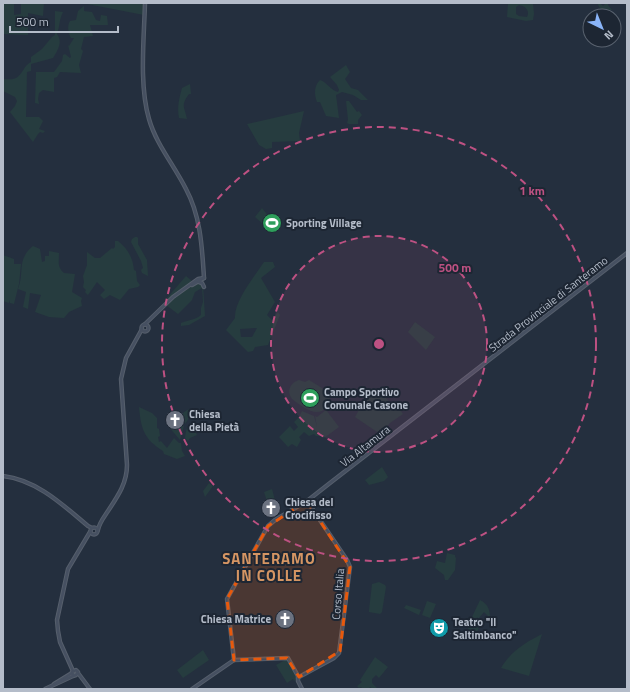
<svg xmlns="http://www.w3.org/2000/svg" width="630" height="692" font-family="'Titillium Web',sans-serif">
<style>
.green{fill:#263c3f;fill-rule:evenodd}
.lines{fill:none;stroke-linecap:round;stroke-linejoin:round}
.secondary-casing{stroke:#565f6c;stroke-width:4.5}
.secondary{stroke:#465061;stroke-width:2.5}
.marked{fill:#e8590c;fill-opacity:0.2;stroke:#e8590c;stroke-width:3;stroke-dasharray:8 5;stroke-linejoin:round}
.ring{fill:none;stroke:#bd5182;stroke-width:2;stroke-dasharray:7 5}
.labels{text-anchor:middle;stroke-width:4;stroke-linejoin:round;paint-order:stroke}
.poi-label{font-size:11px;font-weight:bold;fill:#b4bcc9;stroke:#1d2633;text-anchor:start}
.street-label{font-size:11px;fill:#b4bcc9;stroke:#1d2633}
.district-label{font-size:15px;font-weight:bold;letter-spacing:1px;fill:#d59563;stroke:#1d2633}
.centre{fill:#bd5182;stroke:#1d2633;stroke-width:2}
.ring-label{font-size:12px;text-anchor:middle;font-weight:bold;fill:#bd5182;stroke:#1d2633;stroke-width:4;stroke-linejoin:round;paint-order:stroke}
</style>
<rect width="100%" height="100%" fill="#242f3e"/>
<g class="green">
<path d="M3 3H14V15L21 14V3H44L43 16 28 13V35L3 34Z"/>
<path d="M82 3H144V15Z"/>
<path d="M508 3H533L534 14 533 20 526 21 507 17ZM519 5C526 6 530 11 527 17L519 16 516 14V7Z"/>
<path d="M597 3H600L603 6 606 3H608V5L612 10H601Z"/>
<path d="M84 6V11L92 12 96 20 100 21 101 15 107 16 108 25H90L93 36 84 37 81 49 83 51 79 65 81 73 60 72 57 77 54 78V92L43 90 39 93 38 99 39 104 35 103 36 72H54L62 61 63 55 65 54 70 58 71 57 68 45 69 46 74 38H71C68 33 67 26 70 21L76 20 78 11Z"/>
<path d="M55 11 63 12C59 20 60 26 57 34 63 42 58 50 53 58L31 64V71L27 72 26 117H39L43 121 39 129 45 131 43 133 40 132 38 134 33 142 10 112 15 106 17 101 15 97 3 91V79C7 79 12 80 16 78 23 74 24 65 31 62V57L42 49 52 37 55 35Z"/>
<path d="M346 65 350 72 345 79 351 88 358 90 368 100H361L353 95 342 92 336 95 339 118 326 116 320 102H317C314 94 314 86 320 80 327 82 330 90 338 92L339 90 337 85 330 77Z"/>
<path d="M190 84 191 94H189C180 106 185 107 187 119L179 118C177 107 179 99 182 88Z"/>
<path d="M346 101H349L357 112 359 111 362 115 358 120V124H349L347 123 348 120Z"/>
<path d="M304 111 299 133 300 141 272 142V148L266 149 259 145 247 124Z"/>
<path d="M262 208 270 218 264 225 255 217Z"/>
<path d="M135 237H137L138 238V244L147 260 148 276 142 273 141 270 143 268 141 261 131 242 132 239Z"/>
<path d="M115 241H118C128 249 133 258 134 270L136 271 137 281 140 285 138 287 129 289 120 300 110 295 104 299 100 295 105 290 97 282 88 295 85 292 86 290 83 287 84 282 83 276 87 265V252L95 258H100L112 248 113 249 115 247Z"/>
<path d="M33 246 40 249 42 262 45 261V256H49V251L59 253C59 262 57 267 64 273L75 274 72 292 82 298 81 301 82 306 69 312 64 318 49 317 35 312 41 295 30 293 28 309 23 307 26 292 18 289C25 271 16 260 33 246Z"/>
<path d="M3 255 14 259V264H21L19 284 14 304 10 303V300L9 303 3 301Z"/>
<path d="M264 262H273L275 267 261 278 275 302 267 315 272 320 278 312 280 315 268 345 255 347 253 351 248 352 226 330 235 318C234 301 254 277 264 262ZM257 328 252 337H241L240 329Z"/>
<path d="M186 276 192 281 191 283 165 302 166 299Z"/>
<path d="M199 283 203 286 205 316 189 325 181 326V323C188 320 195 320 201 315V308L203 302 202 288 195 292 192 300 178 314 166 305 185 290Z"/>
<path d="M415 322 435 337 426 350 408 332Z"/>
<path d="M299 380 305 382 309 380 322 388 323 391 331 396C328 400 328 404 325 408 317 419 300 405 292 399 286 391 290 383 299 380Z"/>
<path d="M370 391 374 394 377 391 386 398 396 409 398 407 403 414 390 423 380 434 355 417Z"/>
<path d="M139 407 152 413 157 418V428L159 429 160 436 158 437 159 442 161 441 167 448 174 438 179 443H181L182 451 185 456 177 459 164 454 163 451C144 439 141 429 139 407Z"/>
<path d="M189 409 198 410 191 415 185 424 181 417 184 412Z"/>
<path d="M326 410 339 427 324 438 321 436H316L314 434 309 436 304 432 299 437 301 440 297 447 292 444 288 447 279 437 290 426 294 431 298 427 294 422 299 417 302 411 314 416 317 427 315 416 317 417Z"/>
<path d="M177 420H179L184 426 180 440 168 426Z"/>
<path d="M195 421 196 425 193 427 197 435 190 438 188 441 185 438C186 429 187 425 195 421Z"/>
<path d="M382 467 388 477 384 481 369 485 365 480Z"/>
<path d="M209 483 213 486 205 497 203 491Z"/>
<path d="M272 489 276 504 270 505 269 501H267L264 492Z"/>
<path d="M447 553 455 555V557L456 558 455 570 448 580H445L444 575 435 568 437 561 445 563Z"/>
<path d="M379 582 385 585 386 587 382 612 380 614 369 612V610L372 584Z"/>
<path d="M480 600C488 604 490 610 490 618L484 612 479 618 475 619 480 625 476 635 470 631 467 627 469 617H472Z"/>
<path d="M427 601 436 604 430 618 422 615Z"/>
<path d="M406 605 421 610 419 615 404 608Z"/>
<path d="M542 634 529 676 501 668C510 652 526 642 542 634Z"/>
<path d="M203 650 209 660 183 678 177 670Z"/>
<path d="M375 657 388 667 379 678 376 675 372 679V683L378 689H373L370 687 369 689H363L361 687 359 688 357 686 362 682 360 680Z"/>
<path d="M287 659 298 677 294 681 293 679 287 683 276 665Z"/>
</g>
<g class="lines">
<g class="secondary-casing">
<g id="secondary">
<path d="M145 3C144 39 139 85 149 119 156 144 174 165 186 189 201 217 202 248 204 278"/>
<path d="M199 282 202 283 204 287"/>
<path d="M192 285 204 278"/>
<circle cx="145" cy="328" r="3.5"/>
<path d="M144 325 173 297 198 279 204 278"/>
<path d="M3 476C37 480 63 505 88 526L92 528"/>
<circle cx="94" cy="531" r="3.5"/>
<path d="M98 530C99 523 104 517 108 511 118 496 127 483 127 465L121 379 126 358 142 329"/>
<path d="M234 660 227 599 268 526 275 520 307 501 330 483 627 253"/>
<path d="M234 660 288 658 298 676V681L302 689"/>
<path d="M73 671 60 642 58 631 57 620 68 569 90 532"/>
<path d="M78 673 90 689"/>
<path d="M299 677 334 658 339 653 350 567 347 560 307 501"/>
<path d="M54 684 72 673"/>
<path d="M45 689 73 676 76 675 78 672 76 670 72 672 73 675"/>
<path d="M192 689 234 660"/>
</g>
</g>
<use href="#secondary" class="secondary"/>
</g>
<path class="marked" d="M307 501 350 567 340 651 299 677 287 658 234 660 227 599 268 526Z"/>
<circle cx="379" cy="344" r="108" fill="#bd5182" fill-opacity=".12"/>
<g class="ring">
<circle cx="379" cy="344" r="108"/>
<circle cx="379" cy="344" r="217"/>
</g>
<defs>
<g id="stadium-disc" transform="scale(1)"><circle r="9.5" fill="#2e9e5b" stroke="#1d2633"/><path d="M0-5a6.5 5 0 1 0 0 10a6.5 5 0 1 0 0-10ZM-3.5-1.8h7v3.6h-7Z" fill="#fff"/></g>
<g id="church-disc" transform="scale(1)"><circle r="9.5" fill="#6b7280" stroke="#1d2633"/><path d="M-1.2-6h2.4v3.5h3.3v2.4h-3.3V6h-2.4V-.1h-3.3v-2.4h3.3Z" fill="#fff"/></g>
<g id="theatre-disc" transform="scale(1)"><circle r="9.5" fill="#0f9aa8" stroke="#1d2633"/><path d="M-5-5.5Q0-4 5-5.5V0Q5 5 0 6Q-5 5-5 0ZM-3.3-2.5H-1v1.5H-3.3ZM1-2.5H3.3v1.5H1ZM-2.8 1Q0 5.5 2.8 1Z" fill="#fff"/></g>
</defs>
<g fill-rule="evenodd">
<use href="#stadium-disc" x="272" y="223"/>
<use href="#stadium-disc" x="310" y="398"/>
<use href="#church-disc" x="175" y="420"/>
<use href="#church-disc" x="271" y="508"/>
<use href="#church-disc" x="285" y="619"/>
<use href="#theatre-disc" x="439" y="628"/>
</g>
<g class="labels">
<g class="poi-label">
<text x="286" y="227">Sporting Village</text>
<text x="324" y="396">Campo Sportivo<tspan x="324" dy="13">Comunale Casone</tspan></text>
<text x="189" y="418">Chiesa<tspan x="189" dy="13">della Pietà</tspan></text>
<text x="285" y="506">Chiesa del<tspan x="285" dy="13">Crocifisso</tspan></text>
<text x="271" y="623" text-anchor="end">Chiesa Matrice</text>
<text x="453" y="626">Teatro "Il<tspan x="453" dy="13">Saltimbanco"</tspan></text>
</g>
<g class="street-label">
<text transform="translate(548 304) rotate(-38)" y="4">Strada Provinciale di Santeramo</text>
<text transform="translate(365 446) rotate(-38)" y="4">Via Altamura</text>
<text transform="translate(338 594) rotate(-85)" y="4">Corso Italia</text>
</g>
<g class="district-label">
<text x="269" y="564">SANTERAMO<tspan x="269" dy="17">IN COLLE</tspan></text>
</g>
</g>
<circle cx="379" cy="344" r="6" class="centre"/>
<g class="ring-label">
<text x="532" y="195">1 km</text>
<text x="455" y="272">500 m</text>
</g>
<rect width="630" height="692" fill="none" stroke="#b4bcc9" stroke-width="8"/>
<g transform="translate(602 28) rotate(137)"><circle r="19" fill="#1d2633" stroke="#59626f"/>
<path d="M0-3L7 15L0 10L-7 15Z" fill="#8ab4f8"/>
<text y="-6" font-size="11" font-weight="bold" text-anchor="middle" fill="#b4bcc9">N</text>
</g>
<path d="M10 26v6h108v-6" fill="none" stroke="#b4bcc9" stroke-width="2"/>
<text x="16" y="26" font-size="12" fill="#b4bcc9" stroke="#1d2633" stroke-width="3" paint-order="stroke">500 m</text>
</svg>
